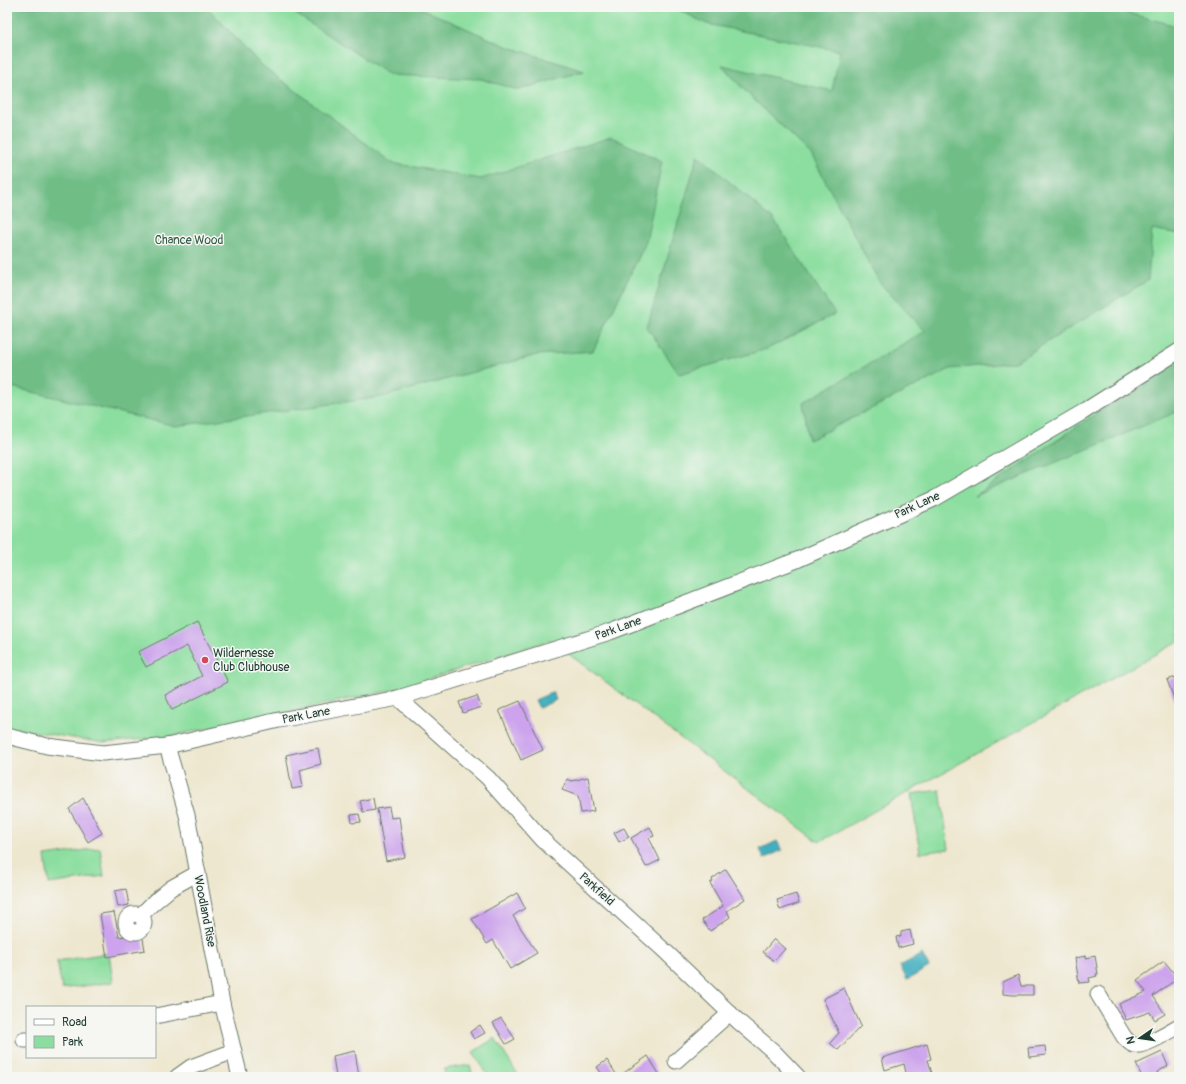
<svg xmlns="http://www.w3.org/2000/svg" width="1186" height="1084" font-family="Pangolin,sans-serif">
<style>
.green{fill:#8bde9f;stroke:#558e6a}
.forest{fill:#70bd86;stroke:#487d5d}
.water{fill:#42afbf;stroke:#30767a}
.building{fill:#cca3ec}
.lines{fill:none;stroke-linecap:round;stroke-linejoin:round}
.minor-casing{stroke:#67786a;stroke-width:17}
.minor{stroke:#fff;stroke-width:15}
.poi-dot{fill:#d1495b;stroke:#f6f6f2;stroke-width:1.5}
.labels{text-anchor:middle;stroke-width:3;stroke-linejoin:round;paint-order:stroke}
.park-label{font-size:12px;fill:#355d49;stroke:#f6f6f2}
.street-label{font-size:12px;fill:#1f3d34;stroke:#f6f6f2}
.poi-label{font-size:12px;fill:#1f3d34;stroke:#f6f6f2;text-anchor:start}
</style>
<rect width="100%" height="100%" fill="#f6f6f2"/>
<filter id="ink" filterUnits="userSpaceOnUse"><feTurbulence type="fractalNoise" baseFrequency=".025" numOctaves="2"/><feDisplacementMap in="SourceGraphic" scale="8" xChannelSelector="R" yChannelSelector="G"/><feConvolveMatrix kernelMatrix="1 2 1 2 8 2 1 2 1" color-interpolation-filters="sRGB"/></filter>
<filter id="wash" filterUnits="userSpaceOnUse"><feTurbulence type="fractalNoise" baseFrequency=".012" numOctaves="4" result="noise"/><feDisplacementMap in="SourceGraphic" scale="16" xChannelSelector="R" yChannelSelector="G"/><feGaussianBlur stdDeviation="0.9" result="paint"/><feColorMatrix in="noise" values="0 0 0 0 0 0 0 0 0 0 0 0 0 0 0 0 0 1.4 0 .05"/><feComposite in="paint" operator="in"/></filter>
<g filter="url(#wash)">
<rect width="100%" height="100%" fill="#eee7cf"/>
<g class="green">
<path d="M7 7H1179V641L819 842 550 640 398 689 167 737 103 743 37 732 7 728Z"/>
<path d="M940 790 949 849 920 853 911 794Z"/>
<path d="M100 848 104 876 49 884 45 856Z"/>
<path d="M109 953 113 982 62 989 57 961Z"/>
<path d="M495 1038 519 1077H489L473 1052Z"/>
<path d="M470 1065 473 1077H445L444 1069Z"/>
</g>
<g class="forest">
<path d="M7 7H207L260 64 392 163 481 179 611 137 662 161 646 242 593 351 537 355 381 397 176 426 7 386Z"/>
<path d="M285 7H418L506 46 584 71 518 90 481 79 389 75Z"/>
<path d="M673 7H1105L1173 25H1179V234L1152 229 1148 280 1015 362 950 369 809 440 803 403 925 331 879 282 811 154 745 91 722 65 832 91 840 51 707 24Z"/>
<path d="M698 155 774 220 835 314 767 349 679 374 647 327Z"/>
<path d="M1179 357V411L975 496Z"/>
</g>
<g class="water">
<path d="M553 692 556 700 539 708 535 700Z"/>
<path d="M777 841 782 850 764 859 760 849Z"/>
<path d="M922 954 929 967 907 980 900 966Z"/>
</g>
<g id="blocks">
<g class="building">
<path d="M197 622 228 682 172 710 165 695 202 676 187 646 146 667 138 652Z"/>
<path d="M1179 676V709H1178L1167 680Z"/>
<path d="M477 696 481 707 463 713 459 702Z"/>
<path d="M520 701 543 750 521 760 499 710Z"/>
<path d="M318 748 321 764 300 770 303 787 292 789 286 755Z"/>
<path d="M588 777 594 811 581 813 578 796 562 790 567 779 572 781Z"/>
<path d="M83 798 102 833 88 842 69 809Z"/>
<path d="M373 798 375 810 363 812 360 801Z"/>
<path d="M389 807 391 818 399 817 405 857 386 861 377 809Z"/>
<path d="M359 814 361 822 352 823 351 815Z"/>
<path d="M650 827 654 836 649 838 660 860 646 867 631 838Z"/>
<path d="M624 828 629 837 619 842 614 833Z"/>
<path d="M726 869 745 899 727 911 730 917 710 931 702 920 723 906 710 883 713 881 712 879Z"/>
<path d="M126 889 129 905 118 907 115 891Z"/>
<path d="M517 893 525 908 513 916 537 953 510 969 493 940 487 944 472 919Z"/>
<path d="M796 894 799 903 780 910 777 900Z"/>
<path d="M114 912 119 937 142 933 145 950 107 957 100 914Z"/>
<path d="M910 930 913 944 898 948 896 937 901 936V932Z"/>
<path d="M774 939 785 949 774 961 763 952Z"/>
<path d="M1086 956V958L1095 956 1098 974H1096L1097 976 1089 978 1090 982 1079 983 1075 958Z"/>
<path d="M1164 961 1178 978 1153 996 1165 1014 1155 1020 1150 1012 1126 1020 1119 1004 1146 992 1137 980Z"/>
<path d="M1018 975 1021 986H1033V995H1013L1003 994V982Z"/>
<path d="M844 988 861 1026 838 1050 830 1043 839 1033 823 999Z"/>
<path d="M501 1018 515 1039 506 1044 493 1023Z"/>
<path d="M480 1025 485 1033 474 1039 470 1032Z"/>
<path d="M927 1044 931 1059 928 1060 933 1077H907L904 1064 885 1070 882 1058Z"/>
<path d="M1045 1046 1046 1055 1029 1057 1028 1048Z"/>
<path d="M355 1051 359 1077H336L333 1056Z"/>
<path d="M1162 1052 1168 1066 1157 1072 1159 1077H1142L1136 1064Z"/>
<path d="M648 1056 661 1077H604L597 1067 607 1060 618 1077Z"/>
</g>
</g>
</g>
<g filter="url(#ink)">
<use href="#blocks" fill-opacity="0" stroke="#67786a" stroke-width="1"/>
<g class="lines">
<g class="minor-casing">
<g id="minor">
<path d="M398 698 488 778 543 840 667 953 739 1022 773 1051 798 1077"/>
<path d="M7 736 47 746 103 753 167 746 279 720 398 698 610 632 797 560 934 499 1083 412 1179 351"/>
<path d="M167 746 187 815 222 1003 240 1077"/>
<circle cx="135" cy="923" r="9"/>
<path d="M140 916 152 904 171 888 198 873"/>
<path d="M1098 994 1124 1037C1127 1040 1130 1044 1134 1045 1143 1048 1170 1031 1179 1026"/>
<path d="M155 1016 222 1003"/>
<path d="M24 1040H27"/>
<path d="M676 1061 730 1013"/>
<path d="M177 1077 191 1067 234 1051"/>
</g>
</g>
<use href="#minor" class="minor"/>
</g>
</g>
<circle class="poi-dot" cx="205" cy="660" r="4"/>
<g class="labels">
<g class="park-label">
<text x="189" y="244">Chance Wood</text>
</g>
<g class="street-label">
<text transform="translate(917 505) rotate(-25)" y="4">Park Lane</text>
<text transform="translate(618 628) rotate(-20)" y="4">Park Lane</text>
<text transform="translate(306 715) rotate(-11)" y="4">Park Lane</text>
<text transform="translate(597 889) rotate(42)" y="4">Parkfield</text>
<text transform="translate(205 911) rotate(79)" y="4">Woodland Rise</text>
</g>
<g class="poi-label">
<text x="213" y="657">Wildernesse<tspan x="213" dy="14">Club Clubhouse</tspan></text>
</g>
</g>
<rect width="1186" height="1084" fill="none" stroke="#f6f6f2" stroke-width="24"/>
<rect x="26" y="1006" width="130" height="52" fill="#f6f6f2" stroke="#a0aca6"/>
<rect x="34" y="1019" width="20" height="6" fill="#ffffff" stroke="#a0aca6"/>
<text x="62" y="1026" font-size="12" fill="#1f3d34">Road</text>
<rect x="34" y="1036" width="20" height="12" fill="#8bde9f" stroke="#a0aca6"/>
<text x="62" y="1046" font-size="12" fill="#1f3d34">Park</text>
<g transform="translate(1140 1038) rotate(257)" stroke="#f6f6f2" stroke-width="3" paint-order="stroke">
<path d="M0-3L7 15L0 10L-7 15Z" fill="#1f3d34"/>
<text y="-6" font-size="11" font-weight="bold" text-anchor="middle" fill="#1f3d34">N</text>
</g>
</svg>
